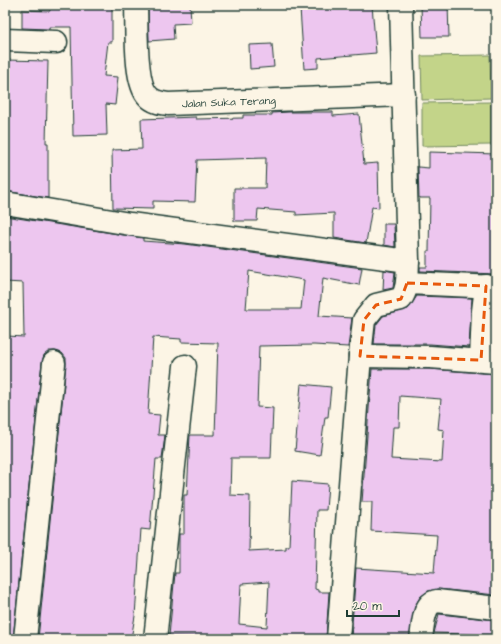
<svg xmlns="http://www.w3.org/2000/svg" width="501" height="644" font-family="'Architects Daughter',sans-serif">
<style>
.green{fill:#c3d489;stroke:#71885e}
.building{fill:#edc6ef;stroke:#1f3d34;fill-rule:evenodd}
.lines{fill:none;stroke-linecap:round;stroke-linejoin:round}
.minor-casing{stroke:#1f3d34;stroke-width:25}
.minor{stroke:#fcf5e5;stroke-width:22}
.marked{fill:none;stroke:#e8590c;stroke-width:3;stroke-dasharray:8 5;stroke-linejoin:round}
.labels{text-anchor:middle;stroke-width:3.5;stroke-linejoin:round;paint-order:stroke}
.street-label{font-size:11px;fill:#1f3d34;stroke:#fcf5e5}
</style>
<rect width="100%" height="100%" fill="#fcf5e5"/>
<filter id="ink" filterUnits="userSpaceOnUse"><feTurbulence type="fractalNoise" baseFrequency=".025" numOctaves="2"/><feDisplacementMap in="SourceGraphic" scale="8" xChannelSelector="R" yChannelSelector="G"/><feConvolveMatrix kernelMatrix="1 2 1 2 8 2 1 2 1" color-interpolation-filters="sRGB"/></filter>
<g filter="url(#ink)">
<g class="green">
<path d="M490 55 491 98 422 100 421 56Z"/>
<path d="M491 102V145L422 146V103Z"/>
</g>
<g class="building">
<path d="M49 5H112V42H108L104 76 118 77 115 105 106 104 107 135 73 136 71 27H49V29L22 28V10L50 11Z"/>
<path d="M148 5H190L191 23 173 24 174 39 149 41Z"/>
<path d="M340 5H372L376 53 318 58V68L304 69 300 8Z"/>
<path d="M421 5H448L449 37H422Z"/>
<path d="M272 44 274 67 250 69 249 45Z"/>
<path d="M5 60 48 61 46 143H48V198L5 191Z"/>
<path d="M289 112H333V116L359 114 364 164 378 163 379 208 372 207 366 243 334 238V213L296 215V212L258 209 257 221H234V188H265L266 158 197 160 195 202 153 201V209L113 208 112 150 142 149 141 119 196 117V119L243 118V115H272V113Z"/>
<path d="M429 152 496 154V274L420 271V267H427V251H429L430 198H419L418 167 429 168Z"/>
<path d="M5 216 143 238V241L185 244 362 268 359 285 323 278 319 316 352 318 348 347 314 345 259 346 257 407 273 408 271 458H231L230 495 250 496 249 551 286 549V546H289L292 481 328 484 326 510H317L315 589 318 590V592H329L326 639H249V637L169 636 175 573H179V534H184V495H187L190 435H215L218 343 181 342V339L153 337 148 414 160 415 158 435H165L162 459H156L150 530 141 529 135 616 131 639H38L66 364V358L62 353 55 351H49L44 355 42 362 13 639H5V360L7 336 24 337 23 283 5 282ZM249 271 304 280 301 309H246ZM269 582 267 627 239 624 241 584Z"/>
<path d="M384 224H394L395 247 384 245Z"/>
<path d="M384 270 395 272 393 288 383 290Z"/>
<path d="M417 296 472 298 469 347 430 344H374L376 325 383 316 408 309Z"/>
<path d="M496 308V349H494Z"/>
<path d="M372 369H429L496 374V595L438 589 428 591 420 597 415 606 409 639H351L356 568 434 573 437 535 371 531 372 502H362ZM400 396 441 399 438 429 444 430 442 462 391 459 393 427H399Z"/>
<path d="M301 384 331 387 328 417H325L320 455 295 451Z"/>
<path d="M439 614 496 620V635L434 633Z"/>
</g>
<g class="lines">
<g class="minor-casing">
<g id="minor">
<path id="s1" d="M136 5C137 27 134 82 148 96 153 102 161 103 168 104L404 95"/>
<path d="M5 40 56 42"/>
<path d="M5 203 130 224 408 261"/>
<path d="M407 283 496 287"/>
<path d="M360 356 430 357 496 362"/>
<path d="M481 360 483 311 486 286"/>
<path d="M25 639 54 363"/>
<path d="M155 639 185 366"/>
<path d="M338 639 360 356 364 320 376 305 401 299C409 288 407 274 408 261L401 5"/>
<path d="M421 639C423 626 423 603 437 601L496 608"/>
</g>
</g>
<use href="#minor" class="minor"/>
</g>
</g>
<path class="marked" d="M407 283 486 286 481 360 360 356 364 320 376 305 401 299Z"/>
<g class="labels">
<g class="street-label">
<text dy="4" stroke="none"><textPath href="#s1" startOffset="176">Jalan Suka Terang</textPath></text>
</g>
</g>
<rect width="501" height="644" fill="none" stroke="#fcf5e5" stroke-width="20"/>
<rect x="10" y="10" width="481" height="624" fill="none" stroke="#1f3d34" stroke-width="1.5" filter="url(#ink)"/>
<path d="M347 610v6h52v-6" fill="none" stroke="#1f3d34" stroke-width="2"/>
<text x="353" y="610" font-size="12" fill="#1f3d34" stroke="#fcf5e5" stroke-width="3" paint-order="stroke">20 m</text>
</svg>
